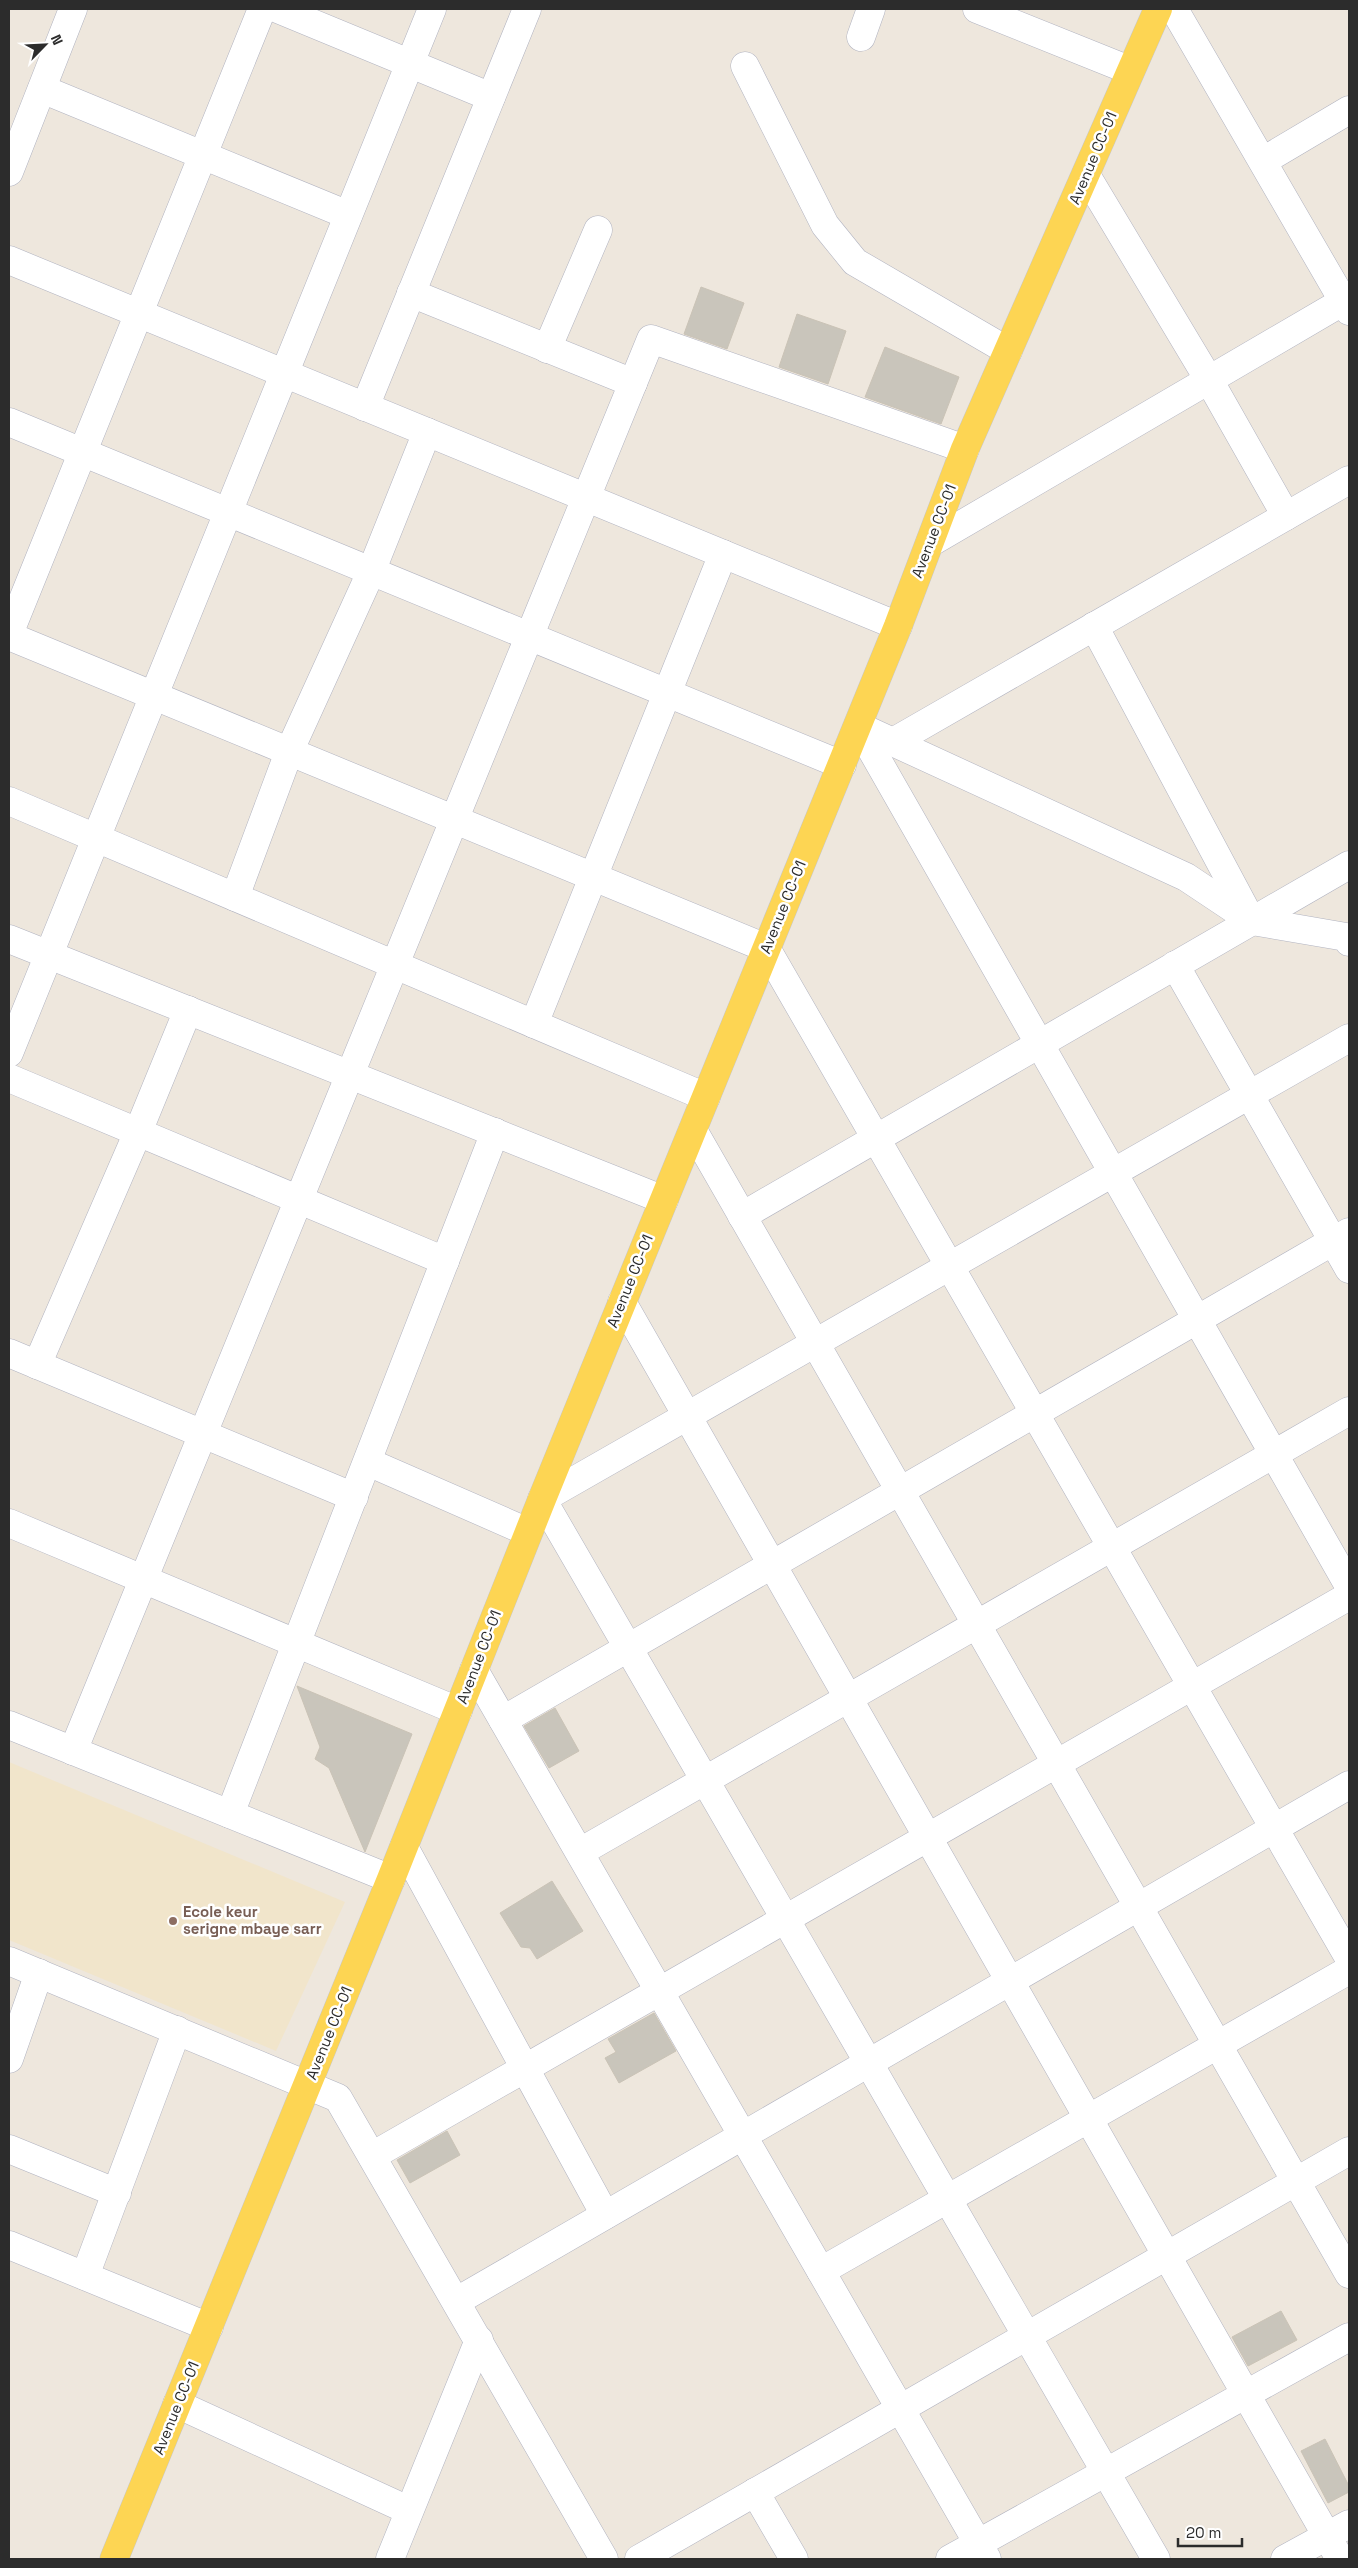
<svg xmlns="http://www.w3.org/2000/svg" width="1358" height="2568" font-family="'Space Grotesk',sans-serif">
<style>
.education{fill:#f1e5cb}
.building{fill:#c9c5bb;stroke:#cac3b6}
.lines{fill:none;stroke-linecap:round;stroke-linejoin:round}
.minor-casing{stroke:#b1b3c0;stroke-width:29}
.major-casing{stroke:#c8c8c8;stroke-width:29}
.minor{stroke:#fff;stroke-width:28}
.major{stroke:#fdd553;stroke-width:28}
.education-dot{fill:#8d6e63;stroke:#fff;stroke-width:2}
.labels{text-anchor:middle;stroke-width:5;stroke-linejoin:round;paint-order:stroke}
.street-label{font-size:15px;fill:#2c2c2c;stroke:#fff}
.education-label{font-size:15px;font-weight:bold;fill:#785e54;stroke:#fff;text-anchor:start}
</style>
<rect width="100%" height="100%" fill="#eee7dd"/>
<path class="education" d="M9 1762 345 1902 276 2051 9 1940Z"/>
<g class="building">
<path d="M701 287 744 303 727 349 684 334Z"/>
<path d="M797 314 846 331 828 384 779 367Z"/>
<path d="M885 347 959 377 941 424 865 397Z"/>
<path d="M297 1686 412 1734 365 1852 329 1768 315 1759 320 1747Z"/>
<path d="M555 1708 579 1751 549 1768 524 1726Z"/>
<path d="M552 1881 583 1931 537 1959 530 1948 521 1947 500 1913Z"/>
<path d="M654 2013 676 2051 619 2083 605 2058 616 2052 608 2039Z"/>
<path d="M447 2131 460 2155 410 2183 397 2160Z"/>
<path d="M1281 2311 1297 2340 1248 2366 1232 2337Z"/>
<path d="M1325 2439 1349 2486V2492L1328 2503 1301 2451Z"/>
</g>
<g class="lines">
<g class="minor-casing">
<g id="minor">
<path d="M278 9 491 97"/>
<path d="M977 9 1129 70"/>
<path d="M1174 9 1349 311"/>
<path d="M861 37 871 9"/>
<path d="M745 66 825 225 855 262 1008 351"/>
<path d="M42 89 348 215"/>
<path d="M1263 161 1349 110"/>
<path d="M9 172 73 9"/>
<path d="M1086 175 1209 380 1286 516"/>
<path d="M9 260 898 626"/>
<path d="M411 293 633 383"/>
<path d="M547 349 598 230"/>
<path d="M365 407 527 9"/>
<path d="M9 422 842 765"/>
<path d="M930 543 1349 298"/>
<path d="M1094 626 1250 918"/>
<path d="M9 634 262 9"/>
<path d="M9 636 766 948 1349 1958"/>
<path d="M858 726 1349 1586"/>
<path d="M858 726 1186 877 1252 921 1346 937 1349 942"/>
<path d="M893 742 1349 480"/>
<path d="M9 801 706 1097"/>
<path d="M235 897 289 752 371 572 427 432"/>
<path d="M9 939 664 1200"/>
<path d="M1175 965 1349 1269"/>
<path d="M534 1024 723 554"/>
<path d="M9 1053 432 9"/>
<path d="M9 1078 445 1261"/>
<path d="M693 1130 1349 2274"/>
<path d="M742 1216 1349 865"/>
<path d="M622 1302 1340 2559"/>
<path d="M9 1353 354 1497"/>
<path d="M37 1365 138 1132 188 1010"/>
<path d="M368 1462 528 1532"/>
<path d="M9 1523 458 1711"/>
<path d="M474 1670 987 2559"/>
<path d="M503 1720 1349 1232"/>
<path d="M9 1725 391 1879"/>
<path d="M73 1751 651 339 965 449"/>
<path d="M230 1814 495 1132"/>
<path d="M404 1847 605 2215"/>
<path d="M580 1852 1349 1411"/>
<path d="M9 1961 338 2098 604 2559"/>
<path d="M9 2059 39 1973"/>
<path d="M9 2149 117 2193"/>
<path d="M372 2156 1349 1596"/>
<path d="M9 2245 209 2327"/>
<path d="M821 2271 1349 1970"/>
<path d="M85 2276 177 2030"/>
<path d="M457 2301 1349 1785"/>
<path d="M177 2404 408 2510"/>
<path d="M755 2492 794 2559"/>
<path d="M390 2559 479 2340"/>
<path d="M639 2559 1349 2151"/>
<path d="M950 2559 1349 2337"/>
<path d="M1156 2559 542 1499 1349 1038"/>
<path d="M1285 2559 1349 2524"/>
</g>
</g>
<g class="major-casing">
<path id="major" d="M114 2559 391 1879 542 1499 898 626 965 449 1158 9"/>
</g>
<use href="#minor" class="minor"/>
<use href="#major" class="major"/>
</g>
<circle class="education-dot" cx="173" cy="1921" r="5"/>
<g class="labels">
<g class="street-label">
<text transform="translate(1093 158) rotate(-67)" y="5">Avenue CC-01</text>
<text transform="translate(934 531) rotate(-69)" y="5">Avenue CC-01</text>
<text transform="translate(783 907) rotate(-68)" y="5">Avenue CC-01</text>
<text transform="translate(630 1281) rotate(-68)" y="5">Avenue CC-01</text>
<text transform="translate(479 1657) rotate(-69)" y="5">Avenue CC-01</text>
<text transform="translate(329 2033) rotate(-68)" y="5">Avenue CC-01</text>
<text transform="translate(176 2408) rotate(-68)" y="5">Avenue CC-01</text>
</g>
<g class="education-label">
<text x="183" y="1917">Ecole keur<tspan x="183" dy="17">serigne mbaye sarr</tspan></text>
</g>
</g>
<rect width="1358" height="2568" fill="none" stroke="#2c2c2c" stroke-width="20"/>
<g transform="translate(45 45) rotate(66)" stroke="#ffffff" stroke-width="4" paint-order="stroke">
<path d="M0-4L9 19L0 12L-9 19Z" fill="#2c2c2c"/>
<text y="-8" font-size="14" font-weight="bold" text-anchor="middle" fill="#2c2c2c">N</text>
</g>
<path d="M1178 2538v8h64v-8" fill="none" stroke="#2c2c2c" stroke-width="2.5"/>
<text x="1186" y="2538" font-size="15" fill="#2c2c2c" stroke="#ffffff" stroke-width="4" paint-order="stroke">20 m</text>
</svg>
